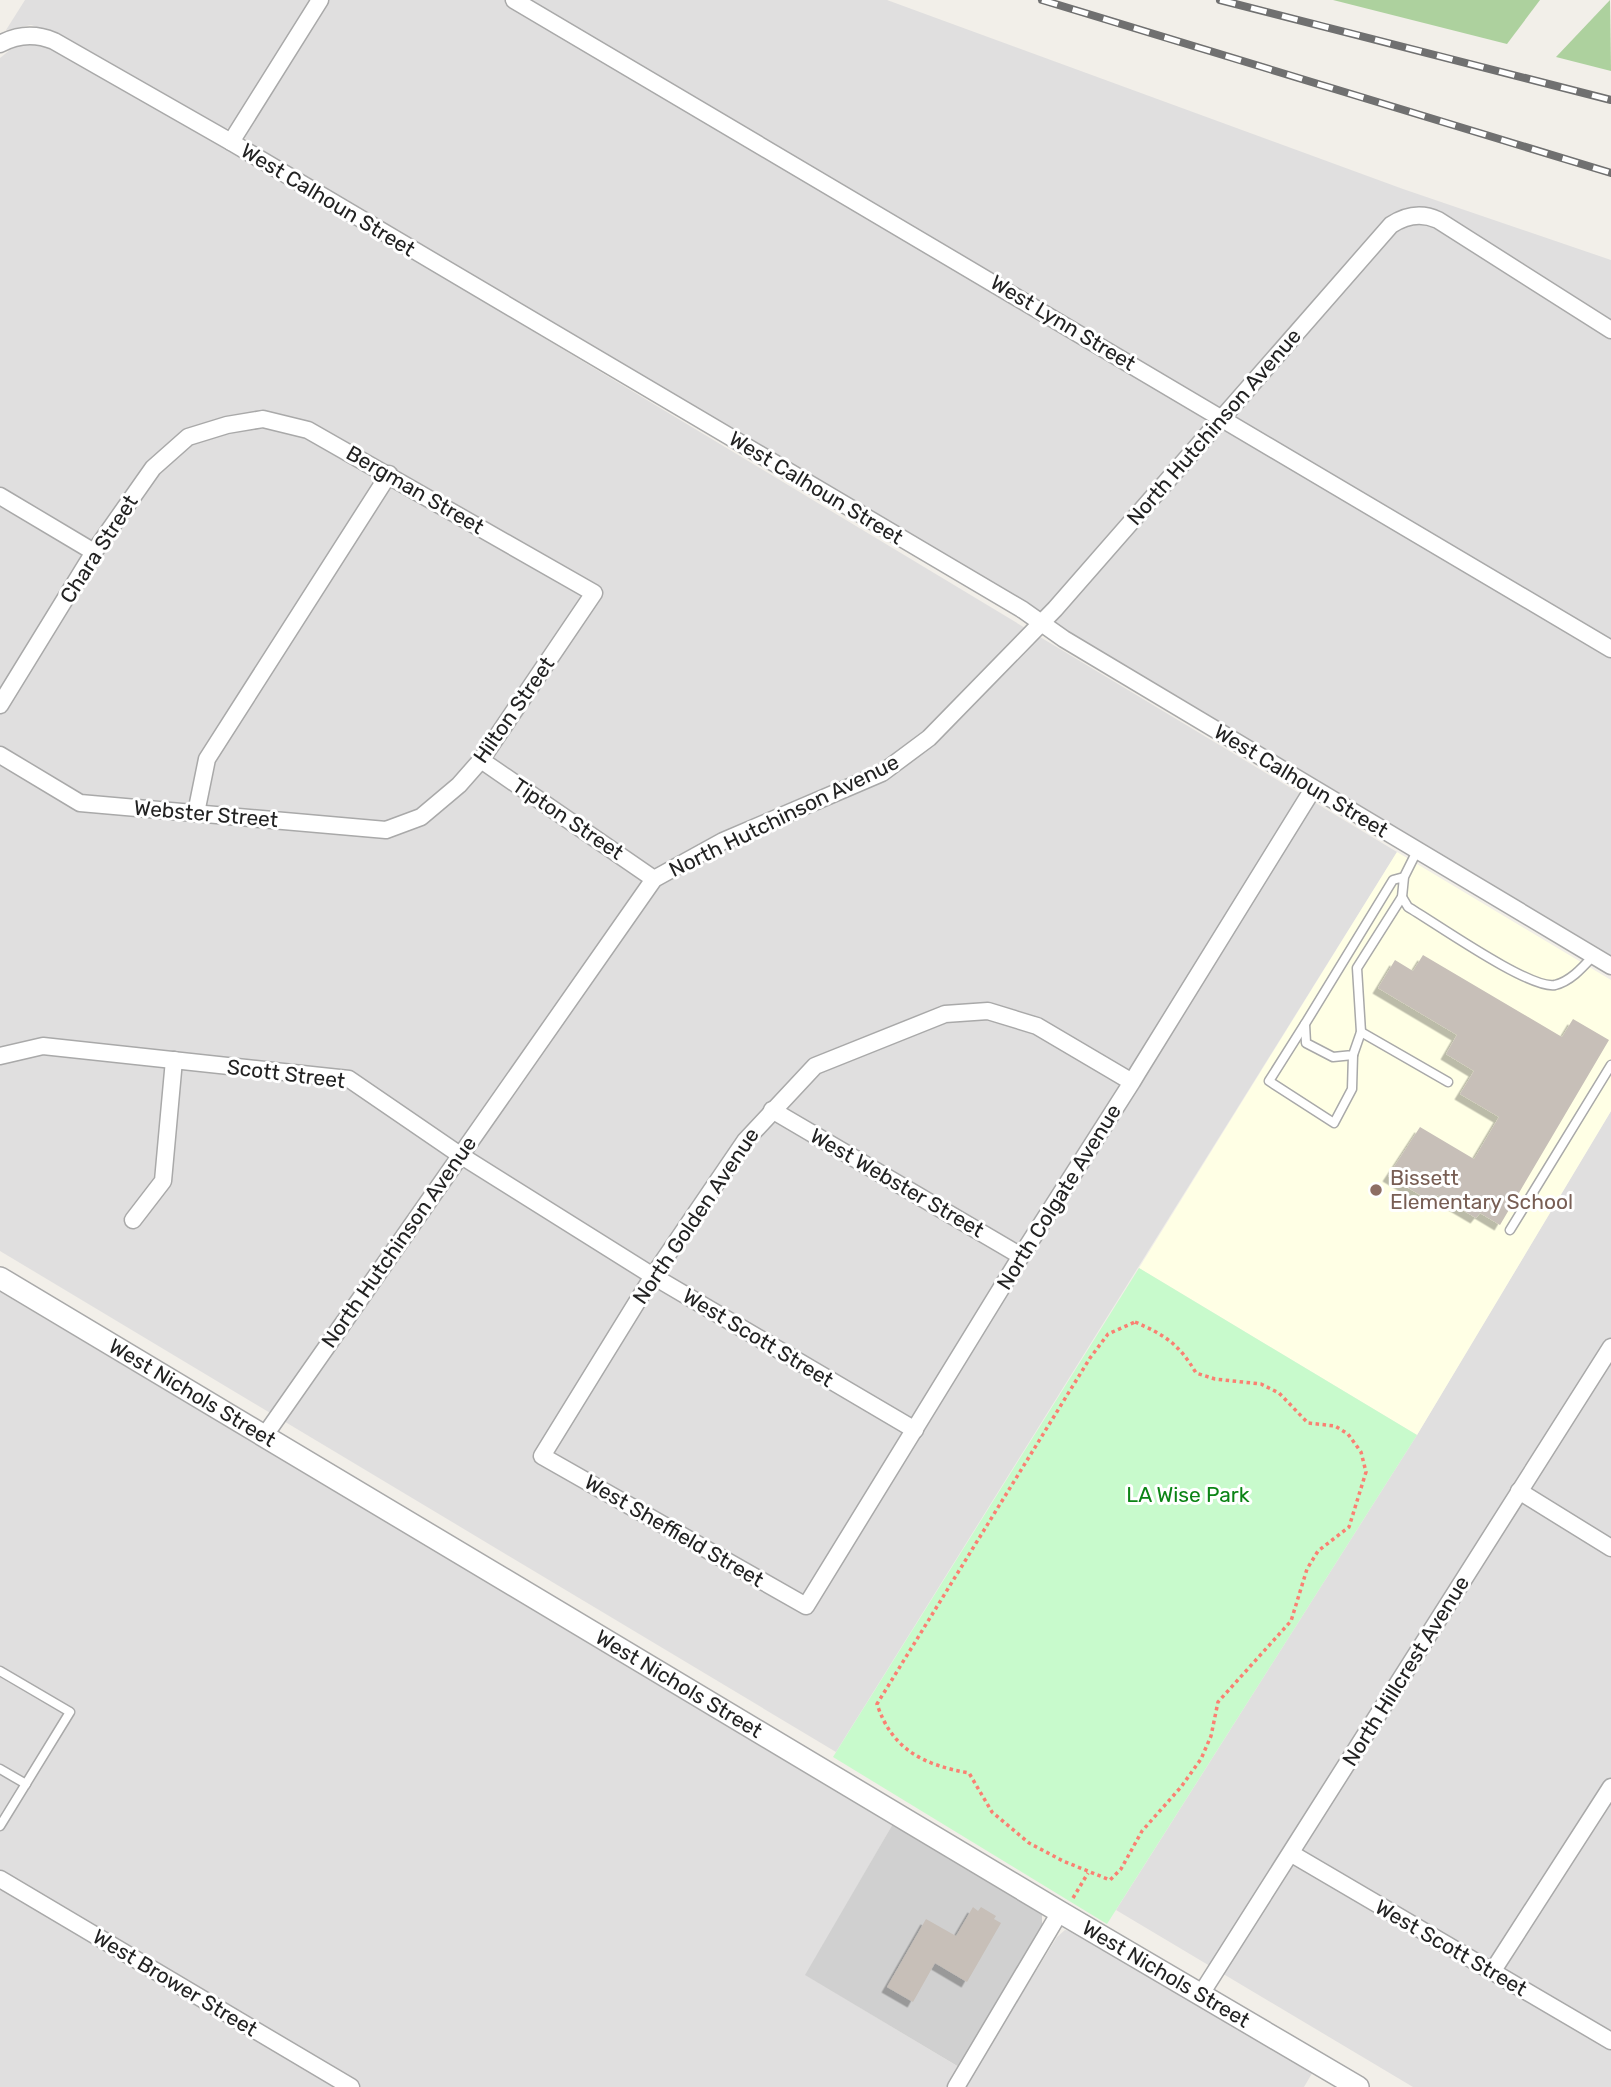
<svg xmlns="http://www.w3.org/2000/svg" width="1611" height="2087" font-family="Rubik,sans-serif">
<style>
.residential{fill:#e0dfdf}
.education{fill:#ffffe5}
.religious{fill:#d0d0d0}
.forest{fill:#add19e}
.park{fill:#c8facc}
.building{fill:#c7bfb8;filter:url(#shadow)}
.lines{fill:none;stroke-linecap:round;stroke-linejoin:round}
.service-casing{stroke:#a9a9a9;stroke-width:11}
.minor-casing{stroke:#a9a9a9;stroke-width:19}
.tertiary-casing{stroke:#a9a9a9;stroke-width:24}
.path{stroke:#fa8072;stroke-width:3.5;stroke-dasharray:3.5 3.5;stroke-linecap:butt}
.service{stroke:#fff;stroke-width:8}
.minor{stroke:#fff;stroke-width:16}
.tertiary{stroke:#fff;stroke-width:21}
.rail-casing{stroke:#707070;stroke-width:8}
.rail{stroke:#fff;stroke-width:5;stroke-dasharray:16;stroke-linecap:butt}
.education-dot{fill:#8d6e63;stroke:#fff;stroke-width:2.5}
.labels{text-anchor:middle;stroke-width:6;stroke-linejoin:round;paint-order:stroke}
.street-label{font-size:21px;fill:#222;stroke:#fff}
.education-label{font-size:21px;fill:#785e54;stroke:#fff;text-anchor:start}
.park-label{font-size:21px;fill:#0c8416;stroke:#fff}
</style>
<defs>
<filter id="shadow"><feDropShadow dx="-5.5" dy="5.5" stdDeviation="0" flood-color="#0004"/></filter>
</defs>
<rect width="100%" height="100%" fill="#f2efe9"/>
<g class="residential">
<path d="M25 0H315L235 123 230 128 225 129 58 34 31 25 6 30Z"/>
<path d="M329 0H887L1403 189 1611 260V956L249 143 244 137 246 130Z"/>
<path d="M25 43 45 44 232 150 1397 852 836 1752 0 1251V58L10 50Z"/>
<path d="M1611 1111V2087H1413L1116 1910 1417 1435Z"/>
<path d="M0 1292 894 1822 806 1975 972 2075 1057 1937 1065 1930 1078 1932 1314 2070 1304 2087H0Z"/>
</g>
<path class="education" d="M1397 852 1611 980V1111L1417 1435 1139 1268Z"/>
<path class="religious" d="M894 1822 1042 1913V1930L959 2067 805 1975Z"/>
<g class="forest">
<path d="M1333 0H1540L1507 44Z"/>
<path d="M1610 0 1611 71 1556 57Z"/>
</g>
<path class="park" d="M1139 1268 1417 1435 1107 1924 833 1757Z"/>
<g class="building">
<path d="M1423 955 1562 1037 1573 1019 1609 1040 1500 1225 1480 1213 1476 1218 1437 1195 1432 1202 1388 1176 1420 1127 1474 1159 1499 1117 1460 1094 1474 1071 1446 1054 1457 1035 1378 988 1395 960 1413 971Z"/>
<path d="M973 1907 978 1911 981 1907 996 1916 994 1919 1001 1923 967 1982 935 1963 913 2002 887 1987 926 1919 956 1936Z"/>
</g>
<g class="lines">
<g class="service-casing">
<g id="service">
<path d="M1404 877 1393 880 1305 1024 1306 1043 1333 1057 1353 1055 1361 1032 1357 968 1402 897 1404 877 1417 851"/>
<path d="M1402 897 1408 907C1434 922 1530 990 1555 985 1571 981 1583 967 1594 955"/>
<path d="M1305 1024 1269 1081 1334 1123 1352 1089 1353 1055"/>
<path d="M1361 1032 1448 1082"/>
<path d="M1510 1230 1611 1065"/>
<path d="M0 1671 70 1712 0 1826"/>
<path d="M0 1769 26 1784"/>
</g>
</g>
<g class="minor-casing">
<g id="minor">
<path d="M514 0 1611 649"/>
<path d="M0 44C18 34 35 33 54 41L231 142 1023 610 1064 639 1611 966"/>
<path d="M231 142 320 0"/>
<path d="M0 496 94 552"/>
<path d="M0 705 94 552 153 468 188 437 227 425 263 419 308 430 594 593 481 760 459 785 421 817 386 830 80 803 0 755"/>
<path d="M481 760 654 879"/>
<path d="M196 813 207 759 389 474"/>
<path d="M0 1056 43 1046 349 1079 460 1155 653 1276 915 1430"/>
<path d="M1132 1082 1037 1026 988 1011 945 1014 815 1066 745 1141 653 1276 542 1456 806 1606 1021 1256 1132 1082 1138 1072 1313 789"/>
<path d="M772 1110 1021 1256"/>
<path d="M133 1220 163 1181 174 1060"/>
<path d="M265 1435 654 879 723 841 882 773 929 738 1055 609 1391 225C1406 215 1421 212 1438 220L1611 330"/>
<path d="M1519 1491 1611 1548"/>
<path d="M1292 1854 1611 2041"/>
<path d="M0 1879 351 2087"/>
<path d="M1492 1972 1611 1787"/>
<path d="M1201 1994 1611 1347"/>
<path d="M956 2087 1060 1912"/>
</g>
</g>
<g class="tertiary-casing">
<g id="tertiary">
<path id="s1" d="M0 1278 1060 1912 1358 2087"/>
</g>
</g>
<g class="path">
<path d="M1135 1322C1165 1335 1179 1344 1196 1373L1215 1379 1261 1384 1279 1393 1308 1423 1335 1426 1348 1434 1361 1452 1366 1472 1349 1527 1318 1551 1307 1569 1291 1621 1218 1702 1211 1736 1201 1759 1181 1787 1142 1831 1121 1869 1110 1880 1063 1861 1029 1843 992 1812 969 1773C924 1765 892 1750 877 1704L1090 1358 1108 1334Z"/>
<path d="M1073 1898 1088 1873"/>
</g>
<use href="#service" class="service"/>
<use href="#minor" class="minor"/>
<use href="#tertiary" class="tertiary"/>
<g class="rail-casing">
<g id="rail">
<path d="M1042 0 1611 173"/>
<path d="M1220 0 1611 100"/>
</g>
</g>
<use href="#rail" class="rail"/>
</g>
<circle class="education-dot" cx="1376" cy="1190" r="7"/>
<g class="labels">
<g class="street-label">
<text transform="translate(328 200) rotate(31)" y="7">West Calhoun Street</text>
<text transform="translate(1063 323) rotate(31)" y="7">West Lynn Street</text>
<text transform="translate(1214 427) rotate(-49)" y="7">North Hutchinson Avenue</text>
<text transform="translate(816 488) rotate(31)" y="7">West Calhoun Street</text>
<text transform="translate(415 490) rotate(30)" y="7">Bergman Street</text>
<text transform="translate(99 549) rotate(-57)" y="7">Chara Street</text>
<text transform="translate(514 710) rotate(-55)" y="7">Hilton Street</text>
<text transform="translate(1301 781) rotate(31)" y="7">West Calhoun Street</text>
<text transform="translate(206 814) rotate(5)" y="7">Webster Street</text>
<text transform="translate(784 816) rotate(-26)" y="7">North Hutchinson Avenue</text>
<text transform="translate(568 819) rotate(34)" y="7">Tipton Street</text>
<text transform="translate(286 1074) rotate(7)" y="7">Scott Street</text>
<text transform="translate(897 1183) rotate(30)" y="7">West Webster Street</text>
<text transform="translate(1059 1197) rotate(-58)" y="7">North Colgate Avenue</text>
<text transform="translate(696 1216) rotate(-56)" y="7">North Golden Avenue</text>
<text transform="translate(399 1242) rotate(-55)" y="7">North Hutchinson Avenue</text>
<text transform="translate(758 1338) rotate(31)" y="7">West Scott Street</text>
<text dy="7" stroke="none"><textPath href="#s1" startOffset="224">West Nichols Street</textPath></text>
<text transform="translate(674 1531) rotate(30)" y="7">West Sheffield Street</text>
<text transform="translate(1406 1671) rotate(-58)" y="7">North Hillcrest Avenue</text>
<text dy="7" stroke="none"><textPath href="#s1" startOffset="791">West Nichols Street</textPath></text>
<text transform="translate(1451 1948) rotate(30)" y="7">West Scott Street</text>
<text dy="7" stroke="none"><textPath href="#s1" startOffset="1358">West Nichols Street</textPath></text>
<text transform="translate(175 1983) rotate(31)" y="7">West Brower Street</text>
</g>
<g class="education-label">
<text x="1390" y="1185">Bissett<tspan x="1390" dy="24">Elementary School</tspan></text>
</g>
<g class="park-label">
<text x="1188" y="1502">LA Wise Park</text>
</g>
</g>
</svg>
